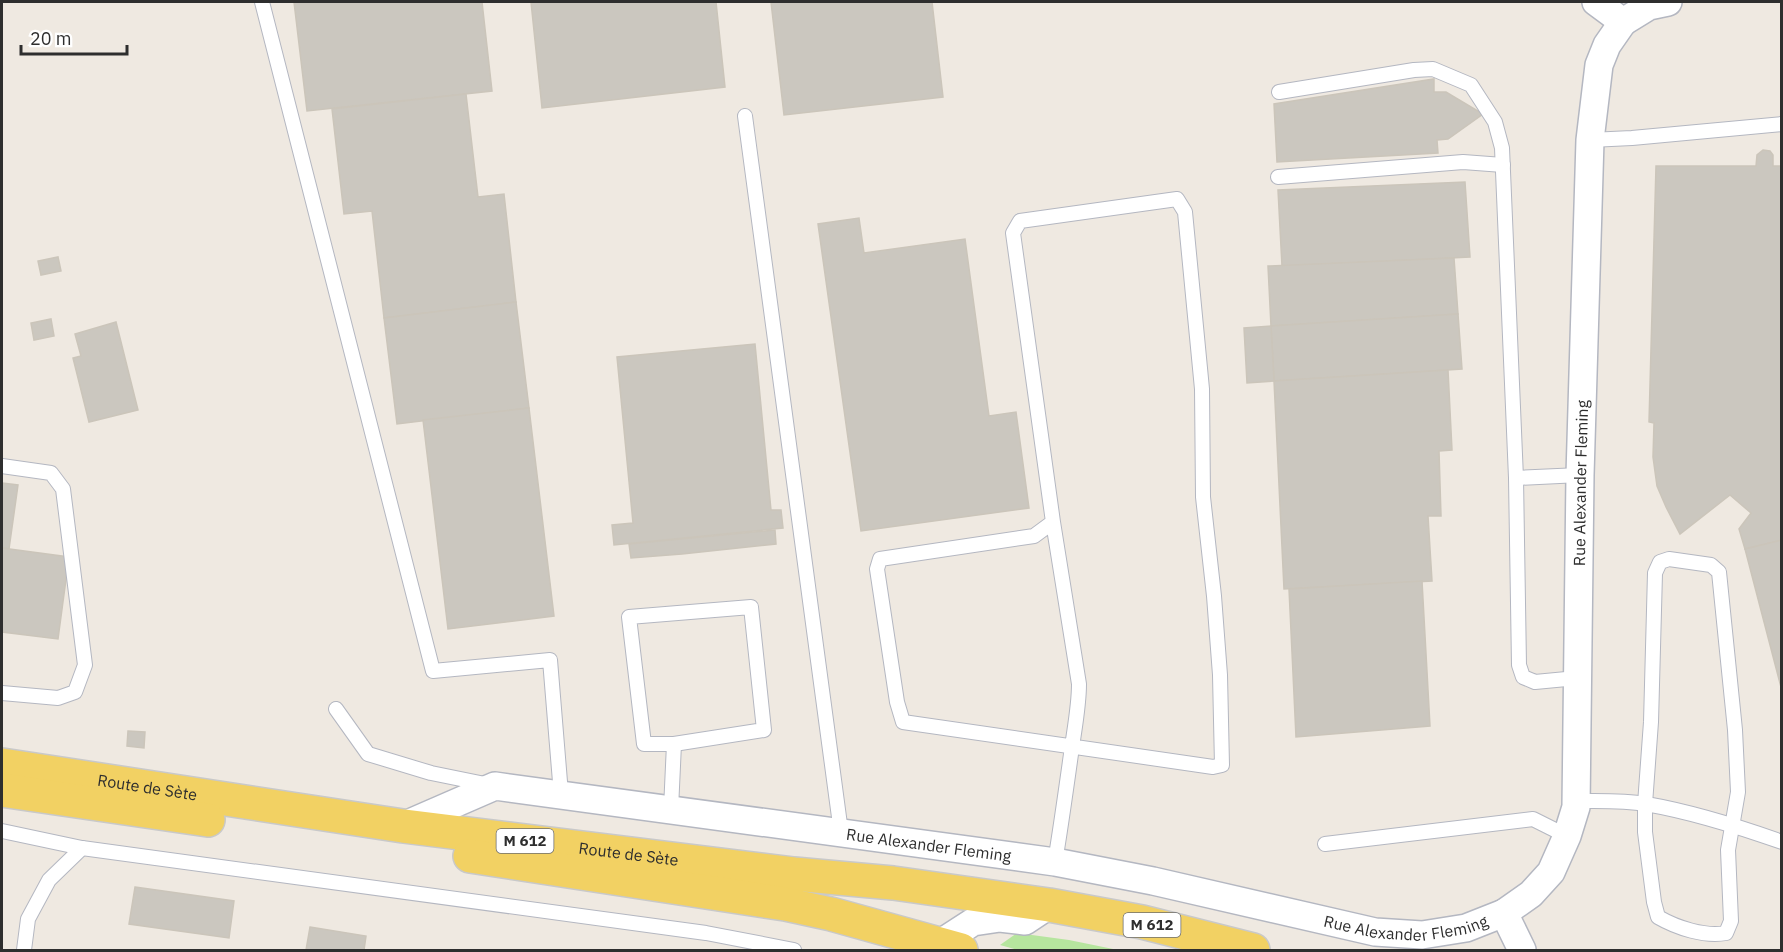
<svg xmlns="http://www.w3.org/2000/svg" width="1783" height="952" font-family="'IBM Plex Sans',sans-serif">
<style>
.green{fill:#b6e59e}
.building{fill:#cbc7bf;stroke:#cbc5ba;stroke-width:1.5}
.lines{fill:none;stroke-linecap:round;stroke-linejoin:round}
.service-casing{stroke:#b4b7c1;stroke-width:16}
.minor-casing{stroke:#b4b7c1;stroke-width:30}
.primary-casing{stroke:#c9c9c9;stroke-width:36}
.service{stroke:#fff;stroke-width:14}
.minor{stroke:#fff;stroke-width:27}
.primary{stroke:#f2d163;stroke-width:33}
.labels{text-anchor:middle;stroke-width:4.5;stroke-linejoin:round;paint-order:stroke}
.shield{fill:#fff;stroke:#6d6d6d;stroke-width:1.5}
.shield-label{font-size:15px;font-weight:bold;fill:#2e2e2e}
.street-label{font-size:16px;fill:#2e2e2e;stroke:#fff}
</style>
<rect width="100%" height="100%" fill="#efe9e1"/>
<path class="green" d="M1017 933 1069 940 1118 950H1018L1000 945Z"/>
<g class="building">
<path d="M294 2H482L492 91 307 111Z"/>
<path d="M531 2H716L725 87 542 108Z"/>
<path d="M771 2H932L943 97 784 115Z"/>
<path d="M1434 79V92H1446L1483 114 1448 139 1437 140 1438 153 1277 162 1274 104Z"/>
<path d="M466 94 478 197 504 194 516 302 384 318 372 211 344 214 332 109Z"/>
<path d="M1763 150 1770 151 1773 155V166H1782V540L1745 549 1739 529 1751 513 1730 495 1680 534 1666 507 1657 486 1653 457 1654 423 1649 422 1656 166H1756L1757 155Z"/>
<path d="M1465 182 1470 257 1282 266 1278 190Z"/>
<path d="M859 218 864 253 965 239 989 416 1016 412 1029 508 861 531 818 224Z"/>
<path d="M58 257 61 271 41 275 38 261Z"/>
<path d="M1454 258 1458 314 1271 326 1268 266Z"/>
<path d="M516 302 529 408 397 424 384 318Z"/>
<path d="M1458 314 1462 369 1274 381 1271 326Z"/>
<path d="M51 319 54 336 34 340 31 323Z"/>
<path d="M116 322 138 410 89 422 73 358 81 356 75 334Z"/>
<path d="M1271 326 1274 381 1247 383 1244 328Z"/>
<path d="M755 344 771 510H781L783 528 614 545 612 525 633 523 617 357Z"/>
<path d="M1448 370 1452 450 1439 451 1441 516H1428L1432 581 1284 589 1274 381Z"/>
<path d="M529 408 554 616 448 629 423 420Z"/>
<path d="M2 483 18 485 9 549 2 548Z"/>
<path d="M775 530 776 544 682 554 631 558 629 544Z"/>
<path d="M1782 540V691L1745 549Z"/>
<path d="M2 548 69 557 58 639 2 632Z"/>
<path d="M1422 581 1430 726 1296 737 1289 589Z"/>
<path d="M128 731 145 732 144 748 127 746Z"/>
<path d="M135 887 234 901 229 938 129 924Z"/>
<path d="M310 927 366 936 364 950H306Z"/>
</g>
<g class="lines">
<g class="service-casing">
<g id="service">
<path d="M262 2 433 671 550 660 561 794"/>
<path d="M1279 92 1414 70 1433 69 1471 85 1495 122 1502 148 1516 478 1519 665 1523 677 1535 682 1577 678"/>
<path d="M745 116 841 832"/>
<path d="M1590 140 1632 138 1782 124"/>
<path d="M1278 177 1463 162 1503 165"/>
<path d="M2 466 51 473 63 489 85 665 75 692 58 698 2 693"/>
<path d="M1516 478 1580 475"/>
<path d="M1053 522 1034 536 880 559 877 569 897 702 903 722 1213 767 1222 765 1220 675 1214 596 1203 497 1202 389 1185 212 1177 199 1020 221 1013 233 1053 522 1079 684C1079 707 1074 731 1071 754 1066 790 1061 826 1055 862"/>
<path d="M1669 559 1711 565 1719 572 1735 730 1738 792 1728 850 1731 921 1726 933C1705 937 1677 928 1658 917L1654 902 1645 832V804L1651 722 1655 573 1660 562Z"/>
<path d="M751 607 764 730 674 744H644L629 617Z"/>
<path d="M336 709 368 754 431 773 490 785"/>
<path d="M1576 801C1599 801 1623 800 1646 804 1692 812 1737 826 1782 842"/>
<path d="M671 809 674 744"/>
<path d="M2 831 82 848 706 933 794 950"/>
<path d="M1325 844 1533 819 1567 836"/>
<path d="M24 950 28 919 49 880 82 848"/>
</g>
</g>
<g class="minor-casing">
<g id="minor">
<path d="M1596 2 1623 22 1649 6 1668 2"/>
<path id="s1" d="M403 826 495 786 1055 862 1153 881 1375 932 1422 935 1466 928 1504 913 1531 894 1551 872 1567 836 1576 807 1580 475 1590 140 1599 65 1607 45 1623 22"/>
<path d="M1504 913 1522 950"/>
<path d="M935 950 939 944 973 922 1000 918 1025 921 1049 905"/>
</g>
</g>
<g class="primary-casing">
<g id="primary">
<path id="s2" d="M2 765 403 826 794 874 893 883 1049 905 1142 922 1253 950"/>
<path d="M2 790 208 820"/>
<path d="M470 856 785 904 831 914 961 950"/>
</g>
</g>
<use href="#service" class="service"/>
<use href="#minor" class="minor"/>
<use href="#primary" class="primary"/>
</g>
<g class="labels">
<g class="shield">
<rect x="496.5" y="829" width="57" height="24" rx="4.5"/>
<rect x="1123.5" y="913" width="57" height="24" rx="4.5"/>
</g>
<g class="shield-label">
<text x="525" y="846">M 612</text>
<text x="1152" y="930">M 612</text>
</g>
<g class="street-label">
<text dy="6" stroke="none"><textPath href="#s1" startOffset="1582">Rue Alexander Fleming</textPath></text>
<text dy="6" stroke="none"><textPath href="#s2" startOffset="147">Route de Sète</textPath></text>
<text dy="6" stroke="none"><textPath href="#s1" startOffset="538">Rue Alexander Fleming</textPath></text>
<text dy="6" stroke="none"><textPath href="#s2" startOffset="633">Route de Sète</textPath></text>
<text dy="6" stroke="none"><textPath href="#s1" startOffset="1024">Rue Alexander Fleming</textPath></text>
</g>
</g>
<rect width="1783" height="952" fill="none" stroke="#2e2e2e" stroke-width="6"/>
<path d="M21 45v9h106v-9" fill="none" stroke="#2e2e2e" stroke-width="3"/>
<text x="30" y="45" font-size="18" fill="#2e2e2e" stroke="#ffffff" stroke-width="4.5" paint-order="stroke">20 m</text>
</svg>
